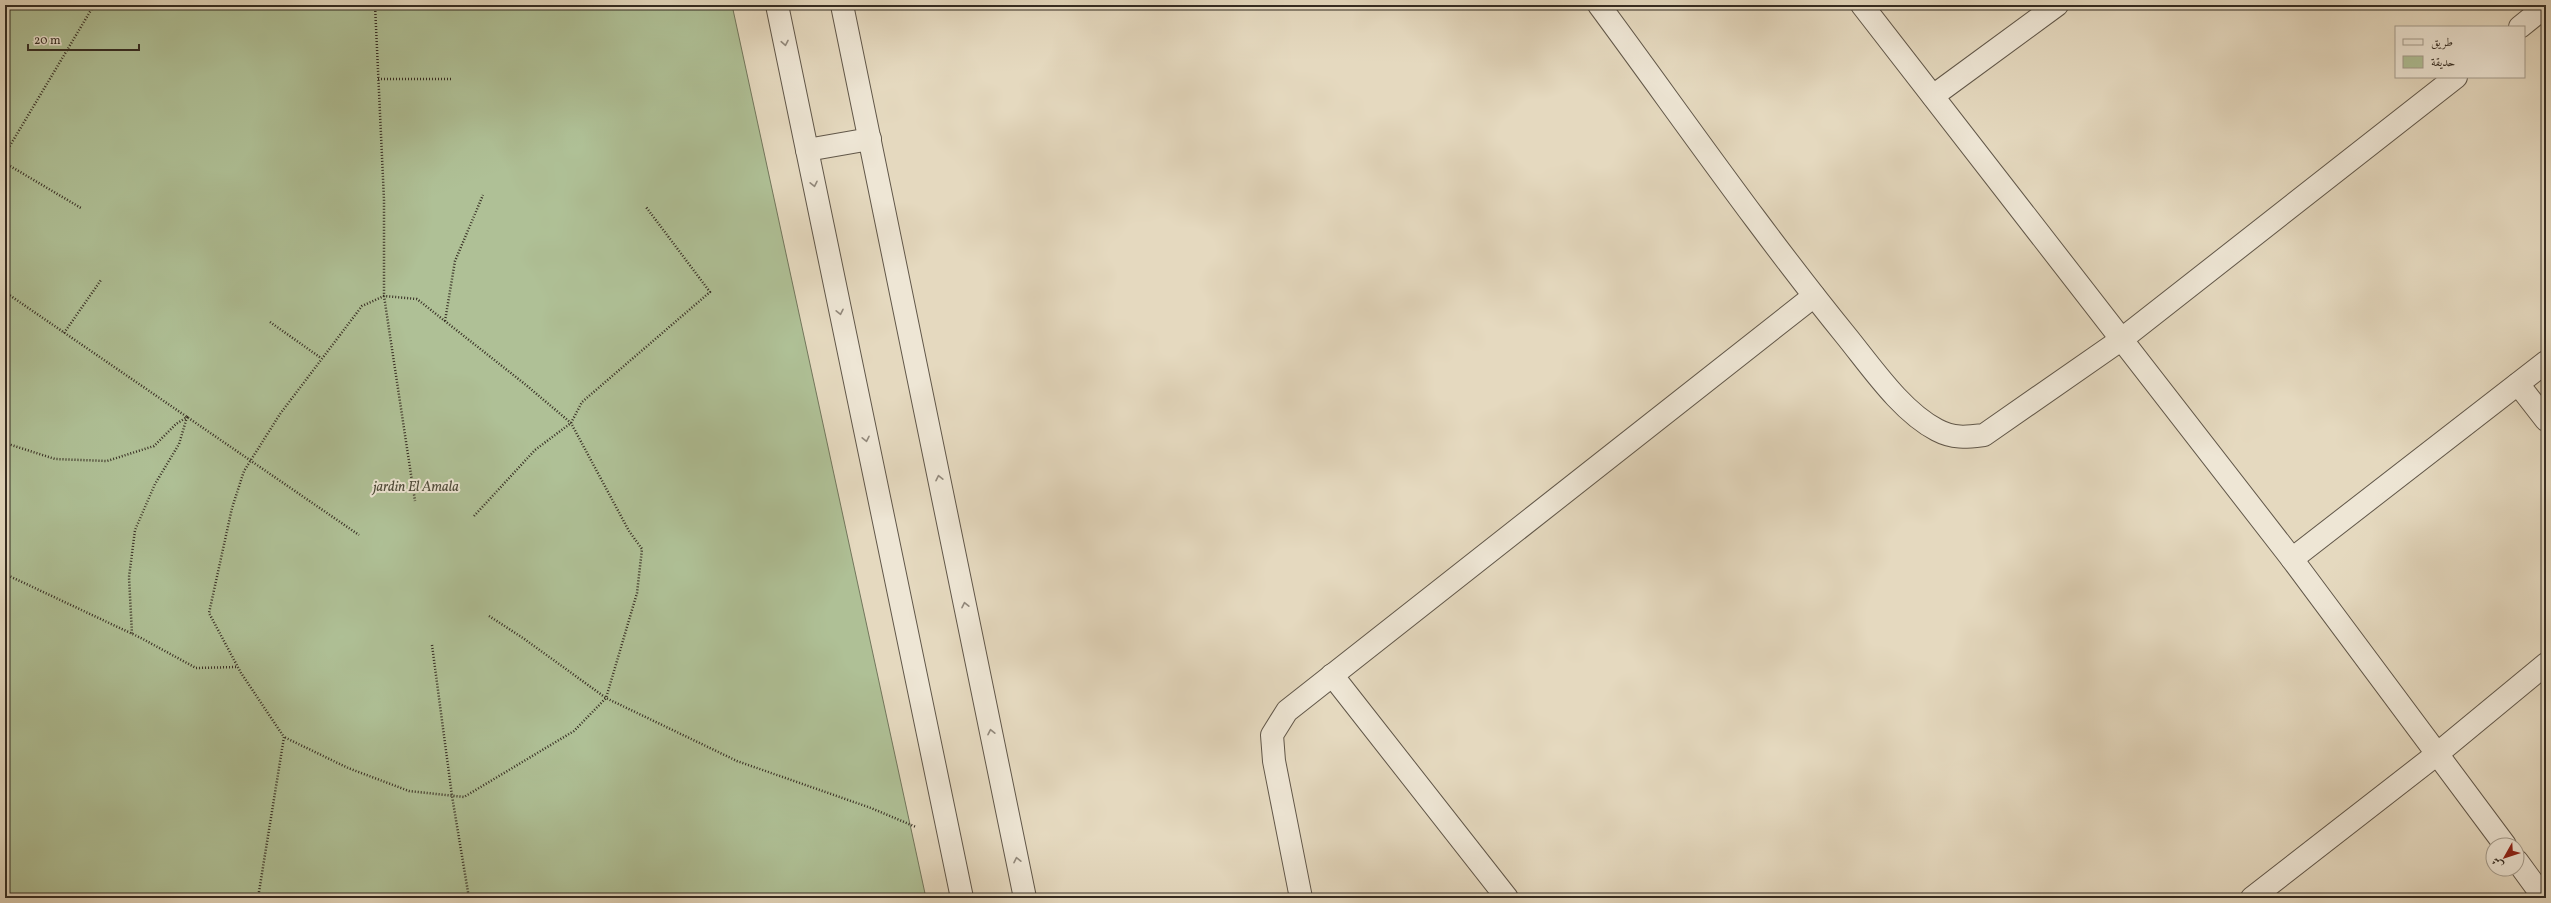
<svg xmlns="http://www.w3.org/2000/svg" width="2551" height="903" font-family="Vollkorn,Amiri,serif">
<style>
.green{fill:#afc096;stroke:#72765c}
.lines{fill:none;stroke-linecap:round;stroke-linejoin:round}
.minor-casing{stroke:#615749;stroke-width:24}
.tertiary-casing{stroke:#615749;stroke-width:24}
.path{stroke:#352c22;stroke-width:2.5;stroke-dasharray:1 2;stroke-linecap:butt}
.minor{stroke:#eee6d5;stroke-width:22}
.tertiary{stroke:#eee6d5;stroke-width:22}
.oneway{stroke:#92897c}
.labels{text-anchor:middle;stroke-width:4;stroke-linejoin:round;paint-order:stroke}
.park-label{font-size:14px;font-style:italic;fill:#4d4a39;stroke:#eee6d5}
</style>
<rect width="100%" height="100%" fill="#e5d9bf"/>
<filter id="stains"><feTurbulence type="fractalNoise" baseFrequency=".005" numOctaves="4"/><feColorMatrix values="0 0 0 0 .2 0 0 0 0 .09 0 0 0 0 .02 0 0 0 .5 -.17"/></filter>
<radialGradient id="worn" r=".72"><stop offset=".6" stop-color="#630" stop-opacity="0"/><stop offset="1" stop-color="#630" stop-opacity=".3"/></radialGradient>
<path class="green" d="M5 5H732L926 898H5Z"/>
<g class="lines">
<g class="minor-casing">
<g id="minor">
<path d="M1599 5C1681 116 1760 230 1847 337 1872 368 1902 412 1937 430 1954 439 1967 437 1984 435L2122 339 2456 77"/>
<path d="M1862 5 2292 559 2505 845"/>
<path d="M2520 27 2546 6"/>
<path d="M1933 96 2057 5"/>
<path d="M2518 384 2546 420"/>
<path d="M2292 559 2546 362"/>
<path d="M1332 675 1507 898"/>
<path d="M2517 861 2544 898"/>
<path d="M1301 898 1274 761 1272 735 1287 711 1814 296"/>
<path d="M2252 898 2437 754 2546 664"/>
</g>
</g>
<g class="tertiary-casing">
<g id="tertiary">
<path d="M777 5 962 898"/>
<path d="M842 5 1025 898"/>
<path d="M807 150 870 139"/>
</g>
</g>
<g class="path">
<path d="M375 5 384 200V296L415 501"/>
<path d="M378 79H451"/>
<path d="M5 154 94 5"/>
<path d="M5 163 81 208"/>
<path d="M5 292 359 535"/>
<path d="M445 321 455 261 483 195"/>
<path d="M270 322 321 358"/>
<path d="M64 333 101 280"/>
<path d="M5 443 55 459 107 461 154 446 176 424 187 417 179 444 155 484 135 530 129 577 132 634"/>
<path d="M474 516 535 450 571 423 582 402 710 292 646 207"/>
<path d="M5 574 141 638 196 668 237 667"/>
<path d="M489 616 523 638 606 698 737 761 871 808 916 827"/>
<path d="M432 645 452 796 469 898"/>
<path d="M258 898 284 737 241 673 209 613 232 508 244 471 280 414 362 306 384 296 417 299 526 385 571 423 629 531 642 549 637 593 606 698 574 731 464 797 409 791 348 768 284 737"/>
</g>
<use href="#minor" class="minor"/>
<use href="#tertiary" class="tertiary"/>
</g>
<defs><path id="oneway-chevron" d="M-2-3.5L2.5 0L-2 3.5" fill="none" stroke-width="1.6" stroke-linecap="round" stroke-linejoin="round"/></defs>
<g class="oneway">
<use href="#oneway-chevron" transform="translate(785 43) rotate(79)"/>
<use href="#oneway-chevron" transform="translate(814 184) rotate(78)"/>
<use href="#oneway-chevron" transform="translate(840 312) rotate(78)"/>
<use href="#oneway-chevron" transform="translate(866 439) rotate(78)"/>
<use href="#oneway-chevron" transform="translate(939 478) rotate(-102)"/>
<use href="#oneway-chevron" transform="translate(965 605) rotate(-102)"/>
<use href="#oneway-chevron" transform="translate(991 732) rotate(-102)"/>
<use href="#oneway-chevron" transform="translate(1017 860) rotate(-102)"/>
</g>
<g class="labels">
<g class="park-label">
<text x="416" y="491">jardin El Amala</text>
</g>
</g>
<rect width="2551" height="903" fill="none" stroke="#e5d9bf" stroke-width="20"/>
<rect x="6" y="6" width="2539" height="891" fill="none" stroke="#352c22" stroke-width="2"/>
<rect x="10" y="10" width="2531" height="883" fill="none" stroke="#352c22"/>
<rect x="2395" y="26" width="130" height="52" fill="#eee6d5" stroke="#a49c8d"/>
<rect x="2403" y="39" width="20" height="6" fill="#eee6d5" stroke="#a49c8d"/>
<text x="2431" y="46" font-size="12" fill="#352c22">طريق</text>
<rect x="2403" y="56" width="20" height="12" fill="#afc096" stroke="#a49c8d"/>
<text x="2431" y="66" font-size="12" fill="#352c22">حديقة</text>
<g transform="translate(2505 857) rotate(231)"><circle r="19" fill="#eee6d5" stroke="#a49c8d"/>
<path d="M0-3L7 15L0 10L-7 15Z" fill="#8f2418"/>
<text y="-6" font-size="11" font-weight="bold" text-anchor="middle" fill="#352c22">ش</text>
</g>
<path d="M28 44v6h111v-6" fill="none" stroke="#352c22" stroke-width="2"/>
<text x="34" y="44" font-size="12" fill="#352c22" stroke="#eee6d5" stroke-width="3" paint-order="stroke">20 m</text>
<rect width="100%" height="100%" filter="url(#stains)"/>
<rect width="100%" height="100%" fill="url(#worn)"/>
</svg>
